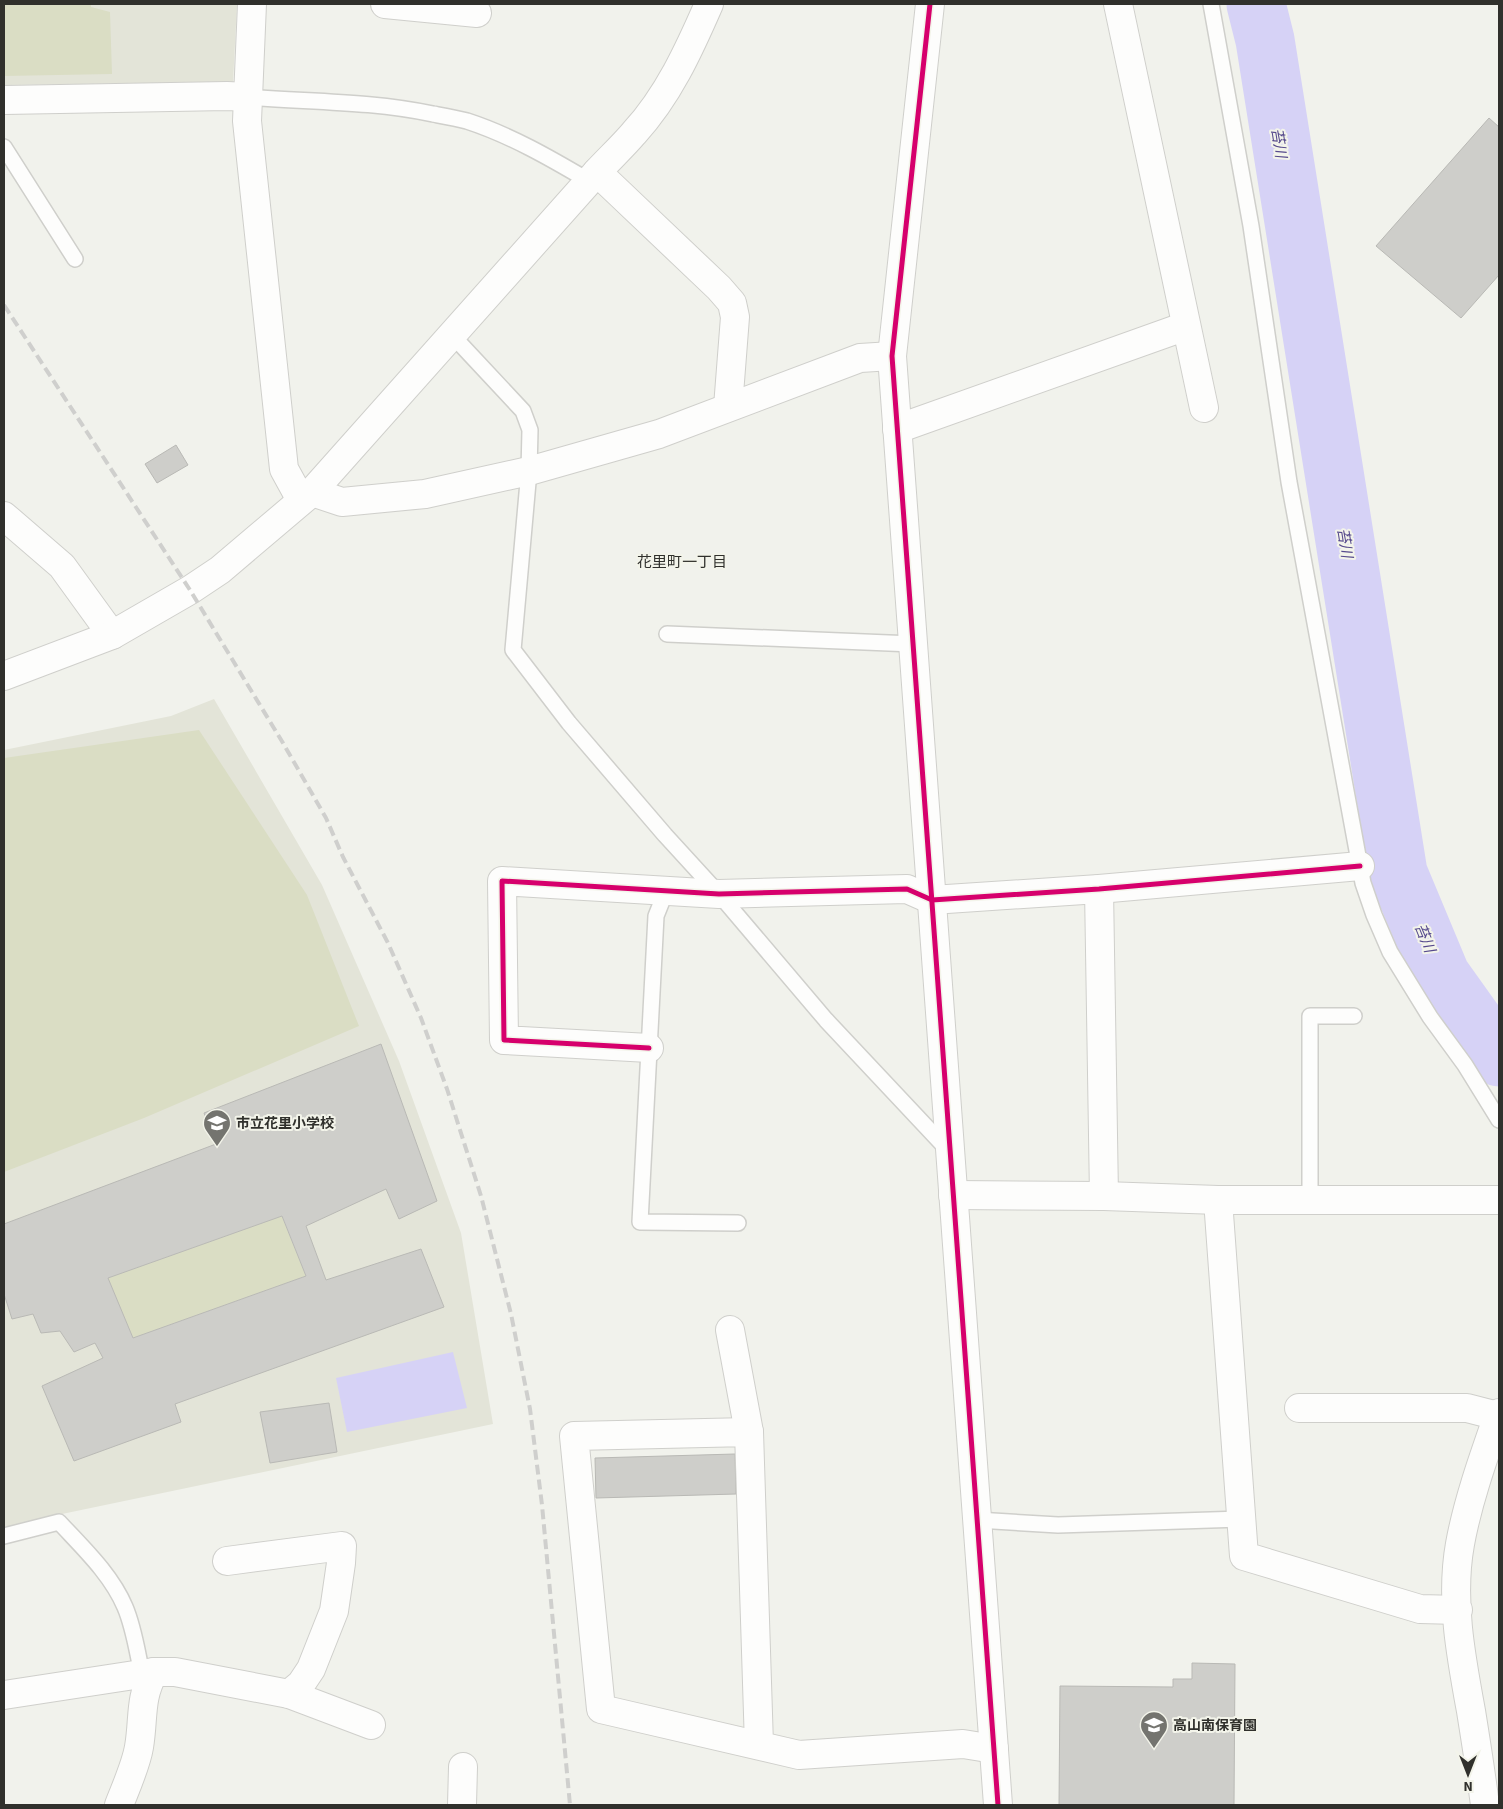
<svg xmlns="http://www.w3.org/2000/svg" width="1503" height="1809" font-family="'Source Sans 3','Noto Sans JP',sans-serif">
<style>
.built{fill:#e3e4d8}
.green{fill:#daddc4}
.water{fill:#d6d2f6}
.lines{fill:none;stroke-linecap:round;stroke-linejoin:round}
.river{stroke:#d6d2f6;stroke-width:59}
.building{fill:#cececa;stroke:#b9b9b5;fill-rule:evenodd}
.lane-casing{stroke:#cfcfcb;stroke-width:18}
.street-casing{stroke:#cfcfcb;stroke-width:30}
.secondary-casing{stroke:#cfcfcb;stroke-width:30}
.lane{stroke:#fdfdfc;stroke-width:15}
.street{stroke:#fdfdfc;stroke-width:28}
.secondary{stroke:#fdfdfc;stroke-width:28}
.rail{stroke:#cfcfcd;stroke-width:4;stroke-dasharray:10 5;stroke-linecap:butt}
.cycleway-casing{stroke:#f3f4ea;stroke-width:8}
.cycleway{stroke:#d6006c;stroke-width:5}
.labels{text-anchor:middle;stroke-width:4;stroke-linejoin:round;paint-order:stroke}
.poi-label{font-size:14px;font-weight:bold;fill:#30302c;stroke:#f3f4ea;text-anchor:start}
.water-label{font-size:15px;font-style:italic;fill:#55498c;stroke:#f3f4ea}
.neighbourhood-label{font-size:15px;fill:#30302c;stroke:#f3f4ea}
</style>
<rect width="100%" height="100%" fill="#f1f2ec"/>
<g class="built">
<path d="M4 4H237L233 82 4 85Z"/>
<path d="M214 699 322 885 399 1061 461 1233 493 1424 62 1514 4 1528V750L171 716Z"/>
</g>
<g class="green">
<path d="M4 4H91V7L110 12 112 74 4 76Z"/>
<path d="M199 730 307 895 359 1026 144 1118 4 1172V758Z"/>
<path d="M282 1216 306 1276 133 1338 108 1278Z"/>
</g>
<path class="water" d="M453 1352 467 1408 347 1432 336 1378Z"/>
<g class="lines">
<path class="river" d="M1256 4 1265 40 1398 873 1441 976 1499 1057"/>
</g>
<g class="building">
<path d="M1489 118 1499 127V275L1461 318 1376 246Z"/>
<path d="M176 445 188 465 157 483 145 464Z"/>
<path d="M381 1044 437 1201 399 1219 386 1189 306 1226 326 1280 421 1249 444 1307 175 1404 181 1422 74 1461 42 1386 103 1358 95 1343 74 1352 60 1331 41 1333 33 1314 12 1319 4 1294V1224L216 1144 204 1113ZM282 1216 306 1276 133 1338 108 1278Z"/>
<path d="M329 1403 337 1452 270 1463 260 1412Z"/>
<path d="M735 1454 736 1494 596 1498 595 1458Z"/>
<path d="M1192 1663 1235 1664 1234 1805H1059L1060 1686 1173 1687V1679H1192Z"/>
</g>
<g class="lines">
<g class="lane-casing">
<g id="lane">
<path d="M1211 4 1251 226 1289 482 1363 883 1374 915 1390 952 1430 1017 1465 1065 1499 1120"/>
<path d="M248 97C310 102 372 101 433 114 444 116 456 118 467 121 510 135 550 158 589 181"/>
<path d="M4 147 75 259"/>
<path d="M452 335 523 411 530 430 529 471 513 650 569 723 665 835 719 894 826 1020 949 1151"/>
<path d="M667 634 913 644"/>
<path d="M666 891 656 916 640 1222 738 1223"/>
<path d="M1310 1200V1016H1354"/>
<path d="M977 1520 1058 1525 1241 1519"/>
<path d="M4 1536 59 1522C83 1548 111 1574 125 1607 134 1628 137 1651 142 1674"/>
</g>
</g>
<g class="street-casing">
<g id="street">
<path d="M252 4 247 121 284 469 301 500"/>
<path d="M385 4 477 13"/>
<path d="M930 4 892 356 998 1805"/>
<path d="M1118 4 1204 408"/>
<path d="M4 100 227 96 248 97"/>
<path d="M597 172 719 288 732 303 735 317 728 407"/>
<path d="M897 429 1186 326"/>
<path d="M312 492 342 502 425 494 529 471 659 434 860 358 892 356"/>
<path d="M4 516 62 566 112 635"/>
<path d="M4 676 112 635 190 590 220 570 312 492 597 172C609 159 622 147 634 133 668 96 689 50 709 4"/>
<path d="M1099 889 1104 1196"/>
<path d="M649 1048 504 1040 502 881 719 894 907 889 932 900 1099 889 1360 866"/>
<path d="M953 1195 1104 1196 1218 1200H1499"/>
<path d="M1218 1200 1244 1556 1420 1609 1458 1610"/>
<path d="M730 1330 749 1432"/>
<path d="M1299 1408H1467L1498 1416"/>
<path d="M227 1561 342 1546 341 1563 334 1611 311 1669 301 1684 289 1694"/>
<path d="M154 1672H175L289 1694 371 1725"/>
<path d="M4 1695 154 1672C139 1699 144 1718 139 1747 136 1765 126 1787 119 1805"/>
<path d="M759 1745 749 1432 574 1436 601 1709 799 1755 963 1744 994 1749"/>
<path d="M462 1805 463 1767"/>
</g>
</g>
<g class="secondary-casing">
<path id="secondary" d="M1485 1805C1481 1774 1476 1742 1471 1711 1461 1657 1450 1599 1460 1544 1468 1500 1484 1456 1499 1413"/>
</g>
<use href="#lane" class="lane"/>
<use href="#street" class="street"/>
<use href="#secondary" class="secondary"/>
<path class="rail" d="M4 305 190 590 283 743 326 818 343 857 388 943 421 1018 447 1089 481 1196 511 1314 530 1409 542 1505 570 1805"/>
<g class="cycleway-casing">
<g id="cycleway">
<path d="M930 4 892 356 998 1805"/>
<path d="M649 1048 504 1040 502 881 719 894 907 889 932 900 1099 889 1360 866"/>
</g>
</g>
<use href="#cycleway" class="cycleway"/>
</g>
<defs>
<g id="school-pin" transform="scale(1.4375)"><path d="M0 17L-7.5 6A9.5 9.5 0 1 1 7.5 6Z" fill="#74746f" stroke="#f3f4ea"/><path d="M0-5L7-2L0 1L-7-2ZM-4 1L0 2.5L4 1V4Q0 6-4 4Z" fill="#fff"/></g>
</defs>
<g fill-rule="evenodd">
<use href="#school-pin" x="217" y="1123"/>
<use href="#school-pin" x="1154" y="1725"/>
</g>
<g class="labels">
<g class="poi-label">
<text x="236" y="1128">市立花里小学校</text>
<text x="1173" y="1730">高山南保育園</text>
</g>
<g class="water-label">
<text transform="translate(1279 143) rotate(81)" y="5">苔川</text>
<text transform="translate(1345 543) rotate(81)" y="5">苔川</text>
<text transform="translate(1425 938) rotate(68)" y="5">苔川</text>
</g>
<g class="neighbourhood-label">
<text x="682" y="567">花里町一丁目</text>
</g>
</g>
<rect width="1503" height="1809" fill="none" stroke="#30302c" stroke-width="10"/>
<g transform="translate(1468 1774) rotate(180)" stroke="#f3f4ea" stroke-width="4" paint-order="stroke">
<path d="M0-4L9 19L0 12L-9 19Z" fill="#30302c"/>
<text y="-8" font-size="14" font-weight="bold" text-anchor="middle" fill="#30302c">N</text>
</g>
</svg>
